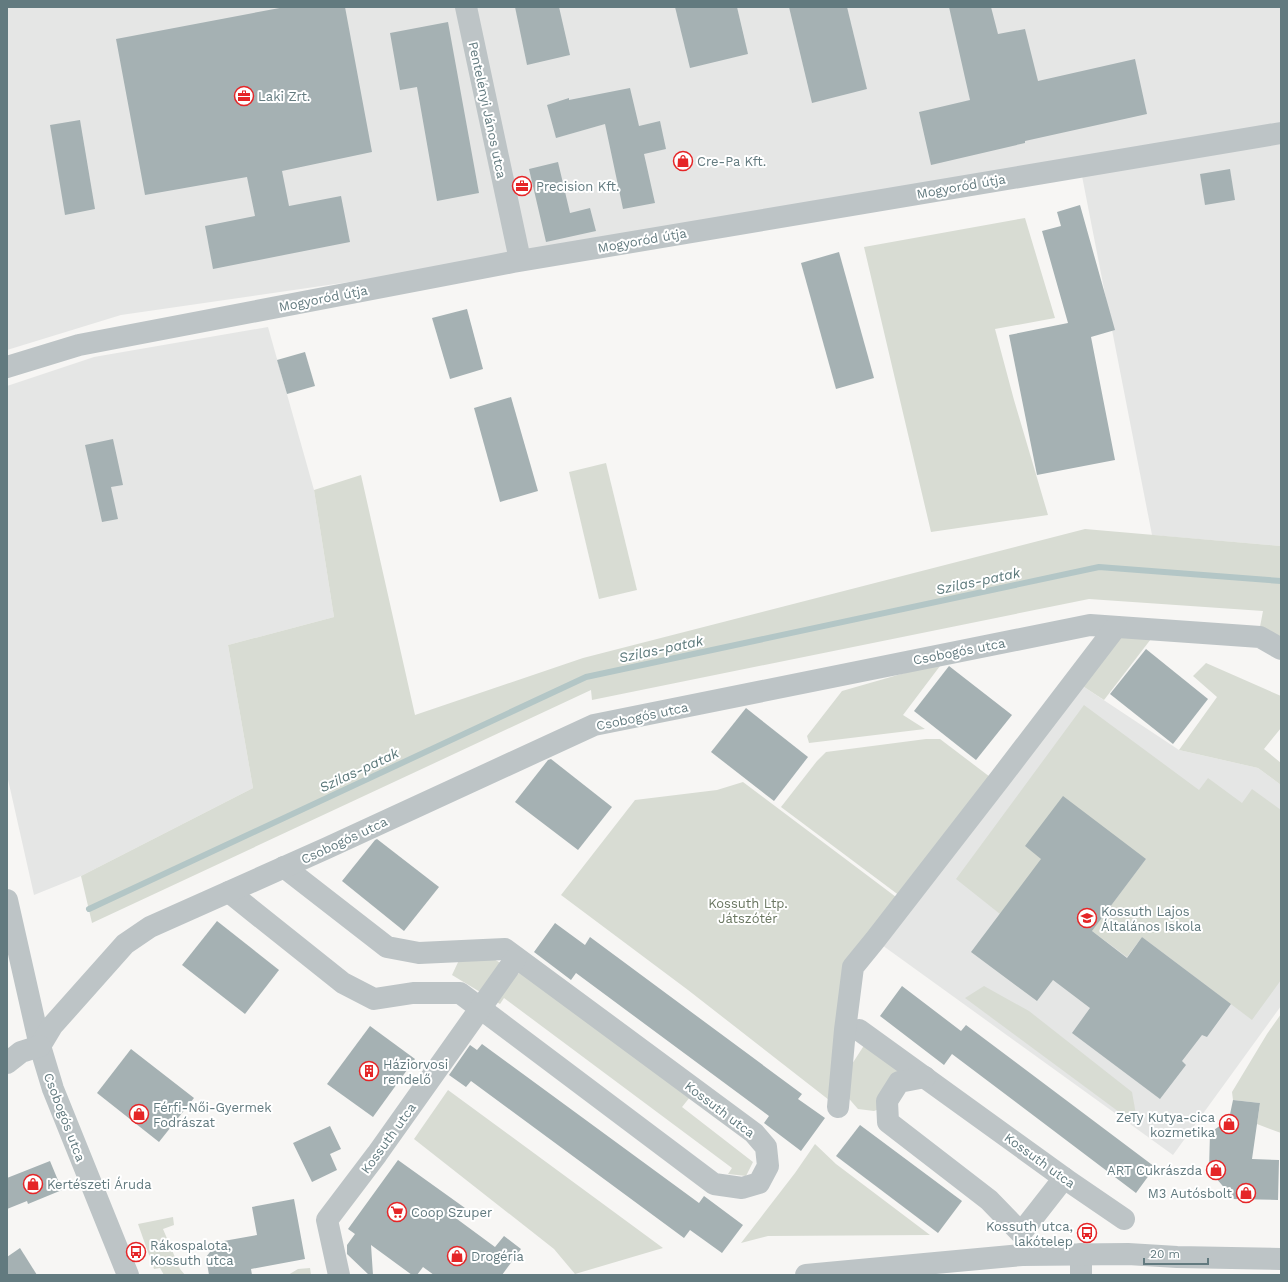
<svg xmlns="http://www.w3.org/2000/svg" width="1288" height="1282" font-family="'Work Sans',sans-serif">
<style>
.built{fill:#e5e6e5}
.green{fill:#d8dcd3}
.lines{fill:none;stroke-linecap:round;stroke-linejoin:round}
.stream{stroke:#b3c6c6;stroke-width:6}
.building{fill:#a5b1b3}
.minor{stroke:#bdc4c6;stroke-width:22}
.labels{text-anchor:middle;stroke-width:4;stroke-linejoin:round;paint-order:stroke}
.poi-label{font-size:13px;fill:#627a7f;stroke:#fff;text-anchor:start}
.street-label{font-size:13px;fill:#627a7f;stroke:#fff}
.park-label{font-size:13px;fill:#6a7761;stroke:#fff}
.water-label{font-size:14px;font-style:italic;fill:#5c797b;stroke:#fff}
</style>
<rect width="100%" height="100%" fill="#f7f6f4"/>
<g class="built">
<path d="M7 7H1281V546L1152 535 1082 176 121 315 7 350Z"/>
<path d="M268 327 314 490 334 617 228 645 253 788 81 876 34 895 7 775V386L94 357Z"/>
<path d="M1075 681 1179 750 1258 768 1281 785V1006L1173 1155 875 940Z"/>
</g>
<g class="green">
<path d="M1025 218 1055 318 995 329 1014 400 1048 515 931 532 864 247Z"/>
<path d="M606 463 637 590 599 599 569 472Z"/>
<path d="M361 475 415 715 583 658 1085 529 1281 546V646L1259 632 1263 611 1089 599 592 700 591 690 92 923 81 876 253 788 228 645 334 617 314 490Z"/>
<path d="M1113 630 1154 635 1104 700 1075 681Z"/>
<path d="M943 662 903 715 925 729 809 743 807 736 842 691Z"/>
<path d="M1206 663 1281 696V728L1264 749 1281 763V785L1258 768 1179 750 1217 697 1193 676Z"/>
<path d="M1084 705 1199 790 1208 778 1242 803 1252 789 1281 810V980L1252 1020 1142 937 1127 957 1092 931 1146 859 1025 846 1042 859 1000 914 956 879Z"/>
<path d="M926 739H940L994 780 904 899 781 807 817 761 826 752Z"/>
<path d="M743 782 904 903 853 967 838 1107 688 990 561 895 635 800 717 790Z"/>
<path d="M460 958H492L518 973 517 975 524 968 690 1097 682 1107 753 1162 746 1176 728 1174 732 1168 504 998 500 1004 452 975Z"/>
<path d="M984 986 1029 1011 1132 1092 1138 1126 965 998Z"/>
<path d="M1281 1014V1133L1257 1124 1260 1103 1233 1100 1232 1092 1267 1034Z"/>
<path d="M865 1044 903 1071 882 1108 874 1111 858 1109 844 1093 852 1064Z"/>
<path d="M448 1090 663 1248 575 1274 554 1249 414 1139Z"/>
<path d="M815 1144 836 1164 930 1235 768 1236 741 1243 795 1173Z"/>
<path d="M173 1217 174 1225 163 1229 180 1269 185 1275H164L160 1268 154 1269 138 1224Z"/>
<path d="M310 1268 311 1275H288L298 1269Z"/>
</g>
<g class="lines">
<path class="stream" d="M89 909 586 677 1099 567 1281 581"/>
</g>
<g class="building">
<path d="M285 7H345L372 152 282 171 289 206 341 196 350 242 213 269 205 226 255 216 247 177 145 195 116 39Z"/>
<path d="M515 7H559L570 55 527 65Z"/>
<path d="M675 7H737L748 54 690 68Z"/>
<path d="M789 7H847L867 89 812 103Z"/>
<path d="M949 7H991L998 34 1025 29 1038 81 1135 59 1147 114 1025 141V143L931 165 919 112 970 100Z"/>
<path d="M448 22 479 193 437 201 417 87 400 90 390 33Z"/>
<path d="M630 88 639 126 660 121 666 149 644 154 655 203 623 209 605 124 556 138 547 105 569 98V100Z"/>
<path d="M80 120 95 209 65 215 50 125Z"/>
<path d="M558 162 570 213 590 208 596 231 546 242 529 169Z"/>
<path d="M1230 169 1235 200 1205 205 1200 174Z"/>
<path d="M1080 205 1115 330 1091 337 1115 460 1037 475 1009 335 1068 323 1042 231 1061 226 1057 212Z"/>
<path d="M839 252 874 378 836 389 801 263Z"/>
<path d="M467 309 483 369 450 379 432 318Z"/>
<path d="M305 352 315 386 287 394 277 360Z"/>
<path d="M511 397 538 491 500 502 474 408Z"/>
<path d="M113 439 123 485 111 487 118 519 102 522 85 445Z"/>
<path d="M1146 649 1208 699 1173 744 1110 694Z"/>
<path d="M949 666 1012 715 976 760 914 711Z"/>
<path d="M746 708 808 757 774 801 711 752Z"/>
<path d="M551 759 612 807 578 850 515 802 548 760Z"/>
<path d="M1063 796 1146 859 1092 931 1127 958 1142 937 1231 1004 1207 1037 1202 1035 1182 1061 1186 1065 1160 1099 1072 1033 1090 1008 1053 980 1037 1001 971 952 1041 859 1025 846Z"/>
<path d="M377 839 439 887 404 931 342 881 375 840Z"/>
<path d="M217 921 279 970 245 1014 182 965Z"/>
<path d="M555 923 585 945 590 937 802 1094 798 1099 825 1118 801 1151 764 1123 769 1116 576 973 571 980 534 952Z"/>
<path d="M902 986 961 1031 966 1025 1155 1167 1136 1193 952 1054 944 1065 880 1016Z"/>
<path d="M370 1026 415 1059 373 1117 327 1084Z"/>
<path d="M482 1044 699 1203 704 1196 743 1225 722 1253 690 1230 684 1238 471 1081 466 1087 449 1075 470 1045 477 1050Z"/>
<path d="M131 1049 194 1098 159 1142 97 1093Z"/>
<path d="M1233 1100 1260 1103 1252 1159 1279 1160 1278 1200 1234 1199 1209 1170 1210 1133 1229 1119Z"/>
<path d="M860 1125 962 1201 938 1233 836 1156Z"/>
<path d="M330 1126 341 1149 330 1154 337 1170 312 1182 293 1143Z"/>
<path d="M398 1160 465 1208 457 1219 495 1247 504 1236 521 1249 502 1275H434L423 1267 417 1275H412L371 1245 373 1275H369L347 1254V1245L355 1234 348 1229Z"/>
<path d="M50 1161 62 1190 28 1204 27 1201 7 1209V1178Z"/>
<path d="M294 1199 305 1259 251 1269 252 1275H209L206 1257 218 1242 257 1235 252 1207Z"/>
<path d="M20 1248 37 1275H7V1257Z"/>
</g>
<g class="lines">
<g class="minor">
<path d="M466 7 520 260"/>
<path d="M7 367 79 345 513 262 1281 133"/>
<path d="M229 892 343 983 374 999 413 993H460L714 1184 742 1188 759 1183 768 1166 766 1147 754 1133 505 949 419 953 387 947 284 867"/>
<path d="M7 900 40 1046 53 1089 128 1275"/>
<path d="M859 1030 1064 1178 1124 1219"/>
<path d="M40 1046 52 1026 125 944 150 927 327 848 594 725 1090 625 1260 637 1281 649"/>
<path d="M7 1063 21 1052 40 1046"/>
<path d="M925 1077 899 1082 887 1101 888 1122 989 1200 1021 1233 1064 1178"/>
<path d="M838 1107 845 1030 853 967 875 940 999 780 1116 627"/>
<path d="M1081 1254V1275"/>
<path d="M339 1275 327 1220 377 1154 516 958"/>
<path d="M806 1275 1022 1255 1128 1254 1177 1257 1281 1259"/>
</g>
</g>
<defs>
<g id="office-ring" transform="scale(1)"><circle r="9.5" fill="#fff" stroke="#e52527" stroke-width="1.5"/><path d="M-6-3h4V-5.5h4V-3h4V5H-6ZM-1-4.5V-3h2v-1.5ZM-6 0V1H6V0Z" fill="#e52527"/></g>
<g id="shop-ring" transform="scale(1)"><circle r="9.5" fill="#fff" stroke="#e52527" stroke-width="1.5"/><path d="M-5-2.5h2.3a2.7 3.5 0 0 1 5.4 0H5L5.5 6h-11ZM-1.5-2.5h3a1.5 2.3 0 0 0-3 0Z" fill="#e52527"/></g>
<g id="school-ring" transform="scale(1)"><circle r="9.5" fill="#fff" stroke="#e52527" stroke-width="1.5"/><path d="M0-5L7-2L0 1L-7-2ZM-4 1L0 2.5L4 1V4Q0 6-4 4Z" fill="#e52527"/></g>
<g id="building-ring" transform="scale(1)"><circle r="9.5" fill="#fff" stroke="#e52527" stroke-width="1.5"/><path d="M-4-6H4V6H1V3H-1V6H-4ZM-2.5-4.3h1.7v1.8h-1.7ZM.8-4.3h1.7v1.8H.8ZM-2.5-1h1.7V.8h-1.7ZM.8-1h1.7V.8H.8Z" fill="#e52527"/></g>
<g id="supermarket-ring" transform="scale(1)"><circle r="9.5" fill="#fff" stroke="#e52527" stroke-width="1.5"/><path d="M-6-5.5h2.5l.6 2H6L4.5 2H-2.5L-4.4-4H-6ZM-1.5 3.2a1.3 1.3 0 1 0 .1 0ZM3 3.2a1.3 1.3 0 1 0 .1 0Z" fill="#e52527"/></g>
<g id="bus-ring" transform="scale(1)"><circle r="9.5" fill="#fff" stroke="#e52527" stroke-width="1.5"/><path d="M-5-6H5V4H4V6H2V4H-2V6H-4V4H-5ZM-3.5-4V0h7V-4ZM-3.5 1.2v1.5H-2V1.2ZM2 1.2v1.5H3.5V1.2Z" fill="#e52527"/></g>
</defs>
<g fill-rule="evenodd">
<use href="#office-ring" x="244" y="96"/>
<use href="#shop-ring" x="683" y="161"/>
<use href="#office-ring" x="522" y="186"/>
<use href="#school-ring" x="1087" y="918"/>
<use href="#building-ring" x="369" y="1071"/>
<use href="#shop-ring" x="139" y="1114"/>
<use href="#shop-ring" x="1229" y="1124"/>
<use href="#shop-ring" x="1216" y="1170"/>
<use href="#shop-ring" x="33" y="1184"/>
<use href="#shop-ring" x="1246" y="1193"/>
<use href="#supermarket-ring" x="397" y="1212"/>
<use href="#bus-ring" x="1087" y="1233"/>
<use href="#bus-ring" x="136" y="1252"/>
<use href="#shop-ring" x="457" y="1256"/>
</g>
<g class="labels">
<g class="poi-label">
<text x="258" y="101">Laki Zrt.</text>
<text x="697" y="166">Cre-Pa Kft.</text>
<text x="536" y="191">Precision Kft.</text>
<text x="1101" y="916">Kossuth Lajos<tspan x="1101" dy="15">Általános Iskola</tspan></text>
<text x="383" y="1069">Háziorvosi<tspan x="383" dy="15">rendelő</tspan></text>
<text x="153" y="1112">Férfi-Női-Gyermek<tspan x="153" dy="15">Fodrászat</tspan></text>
<text x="1215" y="1122" text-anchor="end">ZeTy Kutya-cica<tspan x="1215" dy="15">kozmetika</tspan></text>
<text x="1202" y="1175" text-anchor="end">ART Cukrászda</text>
<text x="47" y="1189">Kertészeti Áruda</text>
<text x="1232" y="1198" text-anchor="end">M3 Autósbolt</text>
<text x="411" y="1217">Coop Szuper</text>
<text x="1073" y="1231" text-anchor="end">Kossuth utca,<tspan x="1073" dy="15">lakótelep</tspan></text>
<text x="150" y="1250">Rákospalota,<tspan x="150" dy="15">Kossuth utca</tspan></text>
<text x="471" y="1261">Drogéria</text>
</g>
<g class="street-label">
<text transform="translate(488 110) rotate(78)" y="5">Pentelényi János utca</text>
<text transform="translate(961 186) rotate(-10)" y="5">Mogyoród útja</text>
<text transform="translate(642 240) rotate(-10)" y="5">Mogyoród útja</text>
<text transform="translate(323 298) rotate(-11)" y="5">Mogyoród útja</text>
<text transform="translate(959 651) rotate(-11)" y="5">Csobogós utca</text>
<text transform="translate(642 716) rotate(-12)" y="5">Csobogós utca</text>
<text transform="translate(344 840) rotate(-25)" y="5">Csobogós utca</text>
<text transform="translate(720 1109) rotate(37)" y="5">Kossuth utca</text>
<text transform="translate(65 1117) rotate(69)" y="5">Csobogós utca</text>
<text transform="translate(388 1138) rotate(-54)" y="5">Kossuth utca</text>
<text transform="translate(1040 1160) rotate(36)" y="5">Kossuth utca</text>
</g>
<g class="park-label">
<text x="748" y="908">Kossuth Ltp.<tspan x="748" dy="15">Játszótér</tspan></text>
</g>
<g class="water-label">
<text transform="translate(978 581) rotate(-12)" y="5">Szilas-patak</text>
<text transform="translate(661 649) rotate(-12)" y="5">Szilas-patak</text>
<text transform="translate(359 770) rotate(-25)" y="5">Szilas-patak</text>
</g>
</g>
<rect width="1288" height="1282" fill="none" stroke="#627a7f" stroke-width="16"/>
<path d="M1144 1258v6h64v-6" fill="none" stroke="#627a7f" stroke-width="2"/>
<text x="1150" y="1258" font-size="12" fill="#627a7f" stroke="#ffffff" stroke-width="3" paint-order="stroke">20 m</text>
</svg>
